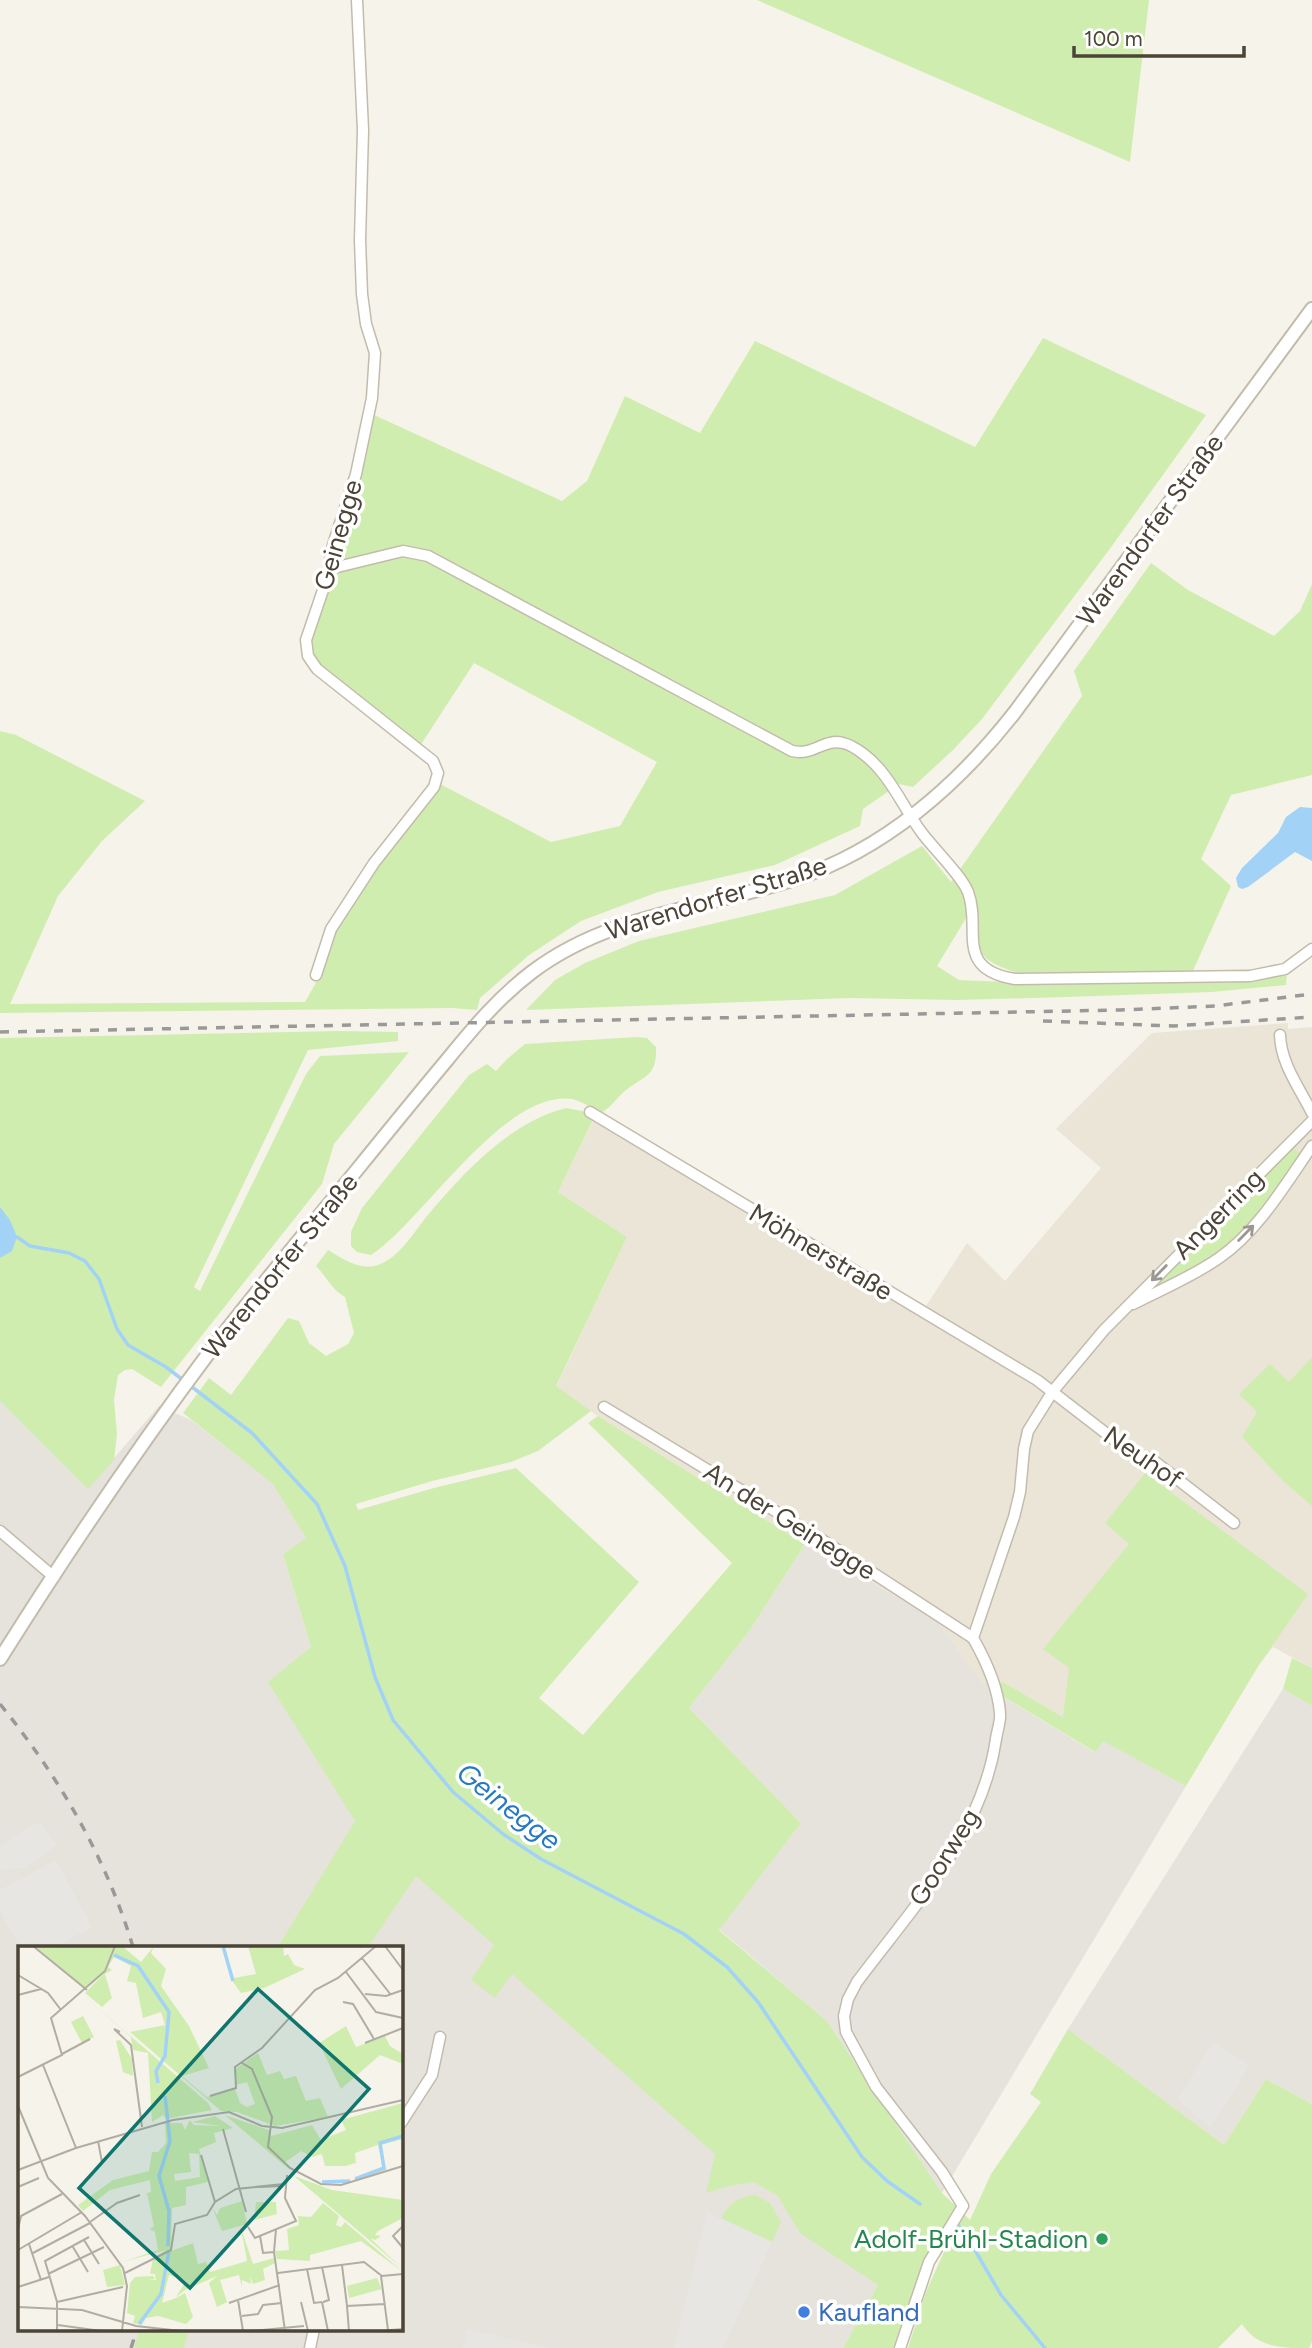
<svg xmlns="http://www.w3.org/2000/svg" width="1312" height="2348" font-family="Figtree,sans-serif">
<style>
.residential{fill:#ebe5d8}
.industrial{fill:#e6e2dc;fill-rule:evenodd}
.green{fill:#d0edb0}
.parking{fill:#e8e6e2}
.water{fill:#a3d2f7}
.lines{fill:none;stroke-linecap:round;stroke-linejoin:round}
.stream{stroke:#a3d2f7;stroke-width:3.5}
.minor-casing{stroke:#c3bcac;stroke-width:13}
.tertiary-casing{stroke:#c3bcac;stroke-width:16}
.minor{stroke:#fff;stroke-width:10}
.tertiary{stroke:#fff;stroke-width:12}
.rail{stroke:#999;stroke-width:3.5;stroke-dasharray:9 9;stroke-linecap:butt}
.oneway{stroke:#9c9891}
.leisure-dot{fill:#2e9e5b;stroke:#fff;stroke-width:2.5}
.shop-dot{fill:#3f7fe0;stroke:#fff;stroke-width:2.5}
.labels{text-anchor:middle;stroke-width:7;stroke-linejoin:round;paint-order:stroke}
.street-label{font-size:26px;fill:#4b4437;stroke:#fff}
.leisure-label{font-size:26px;fill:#27864d;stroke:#fff;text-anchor:end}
.shop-label{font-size:26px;fill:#366cbe;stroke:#fff;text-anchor:start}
.water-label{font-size:28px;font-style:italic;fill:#267ac2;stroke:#fff}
.inset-river{fill:none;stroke:#a3d2f7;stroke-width:3.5}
.inset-road{fill:none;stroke:#b2ada2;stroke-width:2}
.view{fill:#0f766e;fill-opacity:0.15;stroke:#0f766e;stroke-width:3.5}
.inset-edge{fill:none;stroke:#4b4437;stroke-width:3.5}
</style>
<rect width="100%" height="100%" fill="#f6f3ea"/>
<path class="residential" d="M1288 1023V1029L1312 1027V1668L1273 1647 1259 1665 1063 1717 1003 1682 984 1685 935 1619 805 1544 598 1416 556 1387 627 1237 558 1192 598 1111 644 1145 926 1306 967 1243 1005 1281 1101 1168 1056 1129 1152 1033Z"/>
<g class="industrial">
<path d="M0 1401 88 1488 159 1406 191 1420 274 1484 307 1539 283 1554 311 1647 339 1792 355 1821 878 2285 843 2348H0ZM19 1947H401V2329H19Z"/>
<path d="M805 1544 935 1619 985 1686 1094 1752 1102 1740 1186 1786 942 2193 827 2021 719 1929 801 1823 689 1708 750 1630Z"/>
<path d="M1283 1689 1312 1706V2104L1266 2079 1224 2145 1068 2029Z"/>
</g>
<g class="green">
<path d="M757 0H1149L1130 162Z"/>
<path d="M1043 338 1206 415 1109 550 982 719 953 750 913 787 899 784 863 809 860 826 775 865 658 892 581 921 529 955 480 998 477 1010 452 1008 0 1013V731L16 735 145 801 102 841 58 896 10 1004 305 1002 318 979 335 929 378 866 440 784 551 842 620 826 657 762 474 663 420 746 317 665 310 646 372 414 562 501 587 481 625 396 700 433 755 341 975 447Z"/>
<path d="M1151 563 1188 590 1274 636 1300 611 1312 584V775L1231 795 1201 859 1231 886 1192 973H1018C975 960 974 948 974 905L937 966 959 980 1030 983 1254 979 1287 975 1286 985 1212 992 1066 997 958 1000 850 998 526 1010 555 980 585 963 639 941 835 895 922 846 951 882 1082 696 1074 671Z"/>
<path d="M339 1031 398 1032V1041L308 1050 194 1287 200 1291 306 1074 320 1056 409 1052 334 1144 322 1184 161 1387 132 1369 125 1370 118 1375 114 1400 117 1434 114 1460 88 1489 0 1401V1038Z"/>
<path d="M636 1037 647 1038 656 1047C657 1076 646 1075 626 1090 617 1097 612 1107 601 1113 592 1108 581 1101 572 1099 504 1089 423 1221 371 1255L357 1252 351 1246V1232L362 1208 469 1075 487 1064 496 1071 507 1059 525 1044Z"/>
<path d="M566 1108 582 1111 594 1118 558 1192 627 1237 556 1386 591 1411 538 1451 511 1462 432 1481 356 1504 358 1510 434 1488 516 1468 639 1582 539 1698 583 1735 732 1563 588 1423 598 1416 805 1544 750 1630 689 1708 801 1823 719 1930 827 2021 942 2193 970 2220 991 2174 1041 2102 1030 2094 1068 2029 1224 2145 1266 2079 1312 2104V2342L1309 2348C1283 2348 1257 2348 1242 2324L1218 2348H908L926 2292 948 2243 941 2234 923 2263 893 2348H843L878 2285 800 2233 777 2195 753 2182 728 2186 706 2193 715 2154 512 1974 495 1998 471 1980 494 1945 416 1876 368 1947H278L355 1821 268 1682 311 1647 283 1554 306 1538 273 1484 183 1413 209 1378 231 1395 288 1318 299 1321 309 1343 326 1356 348 1344 354 1333 345 1297C331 1289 327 1277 316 1266L328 1250C343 1259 360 1271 378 1265 399 1258 414 1232 427 1216 464 1172 510 1122 566 1108Z"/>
<path d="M1295 1149 1301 1155C1275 1196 1245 1237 1203 1263 1190 1272 1174 1279 1160 1287L1158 1286 1157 1282 1289 1150Z"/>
<path d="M1312 1357V1506L1283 1481 1242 1437 1257 1412 1239 1394 1270 1364 1289 1382Z"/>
<path d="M1145 1473 1308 1594 1259 1665 1186 1786 1103 1741 1095 1752 984 1685 1003 1682 1063 1717 1069 1668 1043 1649 1129 1544 1105 1523Z"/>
<path d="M1292 1658 1312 1668V1706L1283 1689Z"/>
<path d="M756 2195 770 2203 781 2222 772 2242 721 2218C730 2202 738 2197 756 2195Z"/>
<path d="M140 2329H189L184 2348H134Z"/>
</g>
<g class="parking">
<path d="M39 1822 57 1845 24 1868 0 1870V1845Z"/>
<path d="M56 1860 92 1927 56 1947H22L17 1942 0 1911V1890Z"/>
<path d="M1213 2043 1250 2065 1210 2128 1177 2099Z"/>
<path d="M707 2212 772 2242 723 2348H674Z"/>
<path d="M467 2329 549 2348H463Z"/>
</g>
<g class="water">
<path d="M1300 807 1312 808V861L1295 852 1248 887 1242 889 1238 887 1236 878 1242 868 1278 833 1286 817Z"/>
<path d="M0 1207 10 1220 17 1237 12 1251 0 1258Z"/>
</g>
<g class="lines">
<g class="stream">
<path d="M17 1237 30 1246 69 1253 85 1261 99 1279 117 1329 128 1345 166 1367 252 1433 317 1504 345 1566 375 1677 393 1720 453 1792 503 1834 541 1859 684 1934 727 1967 758 2002 862 2157 887 2181 920 2204"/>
<path d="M955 2222 965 2233 1001 2295 1045 2348"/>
</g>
<g class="minor-casing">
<g id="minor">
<path d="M329 569 403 551 428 556 792 751C814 756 824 738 843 743 856 746 872 760 881 771 897 790 907 813 922 833 934 849 961 875 968 892 982 929 953 969 1015 979L1250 976 1285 969 1312 949"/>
<path d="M316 975 331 929 374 863 434 787 438 773 433 761 317 669 308 656 306 640 325 584 333 545 356 474 372 398 375 353 366 324 362 294 360 240 363 130 357 0"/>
<path d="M1280 1035C1281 1064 1299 1087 1312 1113"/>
<path d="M590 1112 1037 1380 1138 1458H1150L1234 1523"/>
<path d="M1133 1304C1162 1289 1192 1277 1219 1258 1258 1231 1285 1185 1312 1146"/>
<path d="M604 1407 813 1534 973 1638"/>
<path d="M0 1531 54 1577"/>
<path d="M401 2123 432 2075 440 2037"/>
<path d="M310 2348 314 2329"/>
<path d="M900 2348 929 2262 963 2206 942 2172 876 2087 846 2032 844 2016 848 1999 857 1982C913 1907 982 1835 996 1739 997 1731 1001 1721 1000 1713 998 1688 985 1659 973 1638L1014 1517 1020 1492 1024 1449 1028 1431 1053 1391 1104 1330 1312 1121"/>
</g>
</g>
<g class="tertiary-casing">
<path id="tertiary" d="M0 1659C66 1554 136 1450 211 1350 258 1289 307 1231 356 1171 386 1134 416 1097 447 1060 473 1028 499 997 532 972 610 913 705 909 795 879 884 850 958 785 1015 712L1312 309"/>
</g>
<use href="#minor" class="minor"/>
<use href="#tertiary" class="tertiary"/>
<g class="rail">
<path d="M1043 1021 1173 1026 1312 1017"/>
<path d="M0 1032 1120 1010 1215 1006 1312 994"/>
<path d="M0 1704C59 1777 106 1857 133 1947"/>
<path d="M131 2348 137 2329"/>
</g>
</g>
<defs><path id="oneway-shaft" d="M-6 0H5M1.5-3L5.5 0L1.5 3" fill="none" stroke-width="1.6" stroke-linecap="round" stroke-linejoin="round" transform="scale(1.75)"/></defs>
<g class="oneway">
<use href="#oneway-shaft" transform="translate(1246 1233) rotate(-45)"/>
<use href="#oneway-shaft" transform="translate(1159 1273) rotate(134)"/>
</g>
<circle class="leisure-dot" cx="1102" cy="2239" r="7"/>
<circle class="shop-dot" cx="804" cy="2312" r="7"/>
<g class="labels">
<g class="street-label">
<text transform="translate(1150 530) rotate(-54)" y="9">Warendorfer Straße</text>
<text transform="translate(338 535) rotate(-74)" y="9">Geinegge</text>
<text transform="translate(716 898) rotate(-17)" y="9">Warendorfer Straße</text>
<text transform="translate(1218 1214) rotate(-45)" y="9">Angerring</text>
<text transform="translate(821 1252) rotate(31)" y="9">Möhnerstraße</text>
<text transform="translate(280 1266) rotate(-51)" y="9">Warendorfer Straße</text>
<text transform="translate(1143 1457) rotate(34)" y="9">Neuhof</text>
<text transform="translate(790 1521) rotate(32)" y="9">An der Geinegge</text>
<text transform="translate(944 1857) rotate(-58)" y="9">Goorweg</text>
</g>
<g class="leisure-label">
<text x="1088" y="2248">Adolf-Brühl-Stadion</text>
</g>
<g class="shop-label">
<text x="818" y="2321">Kaufland</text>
</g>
<g class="water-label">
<text transform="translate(509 1806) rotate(38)" y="10">Geinegge</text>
</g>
</g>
<g transform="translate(18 1946)">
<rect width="385" height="385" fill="#f6f3ea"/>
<path d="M17 0H104L123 16 136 0 133 7 148 23 143 40 171 80 191 122 164 130 189 151 217 143 222 157 229 161 237 158 229 136 218 139 216 124 240 107 249 129 262 125 266 133 278 130 288 155 302 152 310 171 257 180 219 166 203 165 112 86 147 79 143 66 125 72 118 37 109 35 113 20 96 11 90 21 94 24 87 28 94 52 84 61 67 47 87 27 68 43ZM204 0 216 32 238 28 230 0H265L266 10 270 8 276 19 287 23 246 42 223 47 215 36ZM65 49 190 157 194 164 148 173 145 169 134 176 130 107 115 104 113 91ZM65 70 76 91 64 97 53 76ZM328 80 338 101 367 90 372 100 385 108V118L362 109 323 143 301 97ZM102 94 114 113 115 130 105 126 98 95ZM385 157V193L363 199 368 224 348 230 365 222 360 199 337 207 338 217 327 220H307L304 208 295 211 283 205 266 217 273 225 207 169 253 185V190L294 179 303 194 328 184 323 174ZM197 170 215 182 196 187 198 196 181 203 190 236 168 241V259L154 262 153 305 175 297 180 318 188 316 192 326 229 315 223 282 235 318 256 312 257 317 245 323 247 334 235 338 232 331 233 338 224 334V341L221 329 202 334 209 356 199 361 191 337 199 330 167 344 158 351 168 335 151 329 144 357 158 352 167 347 175 371 168 378 140 370 128 372 124 379 115 377 117 370 109 367 112 337 117 331 135 330 137 333H130L138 334 137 328H132L135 313 148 304 104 316 140 304 137 286 132 283 136 280 129 247 133 246 132 234 92 244 65 265 60 259 95 234 131 225 134 206H140L148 197 147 177H164L167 184 172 174 176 179 203 180 174 176ZM171 207 181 208 182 231 157 235 156 228 173 226ZM276 230 314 244 385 254V272L360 285 357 289 363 290 357 294 352 292 385 323ZM224 255 229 278 204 285 194 261 199 269 202 262ZM238 256H258L259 268 236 274ZM305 257 321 270 318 279 323 281 327 276 385 326 343 295 292 309V315L259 313 257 305 271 304 269 283 281 279 280 270 293 271ZM102 319 107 339 89 341 85 324ZM359 332 364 343 331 352 329 340Z" fill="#d0edb0" fill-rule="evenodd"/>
<path class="inset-river" d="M205 0 215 35M96 9 120 20 151 66 147 110 138 125 140 137M147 150 152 195 141 230 151 265 150 300M337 233 366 222 362 197 385 190M304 236 332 235M121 378 143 348 151 305"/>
<path class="inset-road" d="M15 0 69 44M367 0 385 24M344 12 373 49M328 26 358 66 385 72M0 29 30 47 43 64M347 48 368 50 385 44M0 49 23 43M325 56 335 58 356 93M102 86 96 83 113 99 124 181M347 97 385 82M44 108 72 93M224 117 234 123 254 171 250 201 272 222 303 238 323 239 385 220M25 119 58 202M0 131 44 109 33 72 87 25 97 0M192 150 218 142 217 121 244 102 297 44 320 32 358 0M0 160 30 232 67 270 105 322 109 340 104 385M205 183 228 266M80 195 84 216M183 209 197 256M0 224 58 202 155 174 211 166 244 180 264 182 385 154M0 241 21 232M241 241 264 240M72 276 99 257 122 249M385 280 375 290 385 302M230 281 237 292 278 275 267 252 269 229M0 283 3 270 44 248M258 283 256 306 267 385M242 290 245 307 256 306M66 294 81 318M11 298 23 334M55 301 70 326M0 304 64 266M15 307 72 277M324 319 329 360M304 321 311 354 305 356M289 323 296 357 304 356M107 327 153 304 157 278 189 269 197 256 218 243 266 238M260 327 346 316 364 330 385 328M30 328 86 301M363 330 370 384M0 341 31 331M220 354 225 385M39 356 105 341M283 356 290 385M304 356 310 385M211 357 262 339M0 361 64 364 118 380 163 385M224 370 240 368 245 359 264 357M40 379 83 385M39 385V356L27 315 71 291M232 385 286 380M331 385 329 360 367 358M361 385 385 383"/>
<path class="view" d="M240 43 351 143 172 342 61 242Z"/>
<rect width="385" height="385" class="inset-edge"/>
</g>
<path d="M1074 46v10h170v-10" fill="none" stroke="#4b4437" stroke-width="3.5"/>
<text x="1084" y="46" font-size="21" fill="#4b4437" stroke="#ffffff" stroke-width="5" paint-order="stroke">100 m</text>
</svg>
